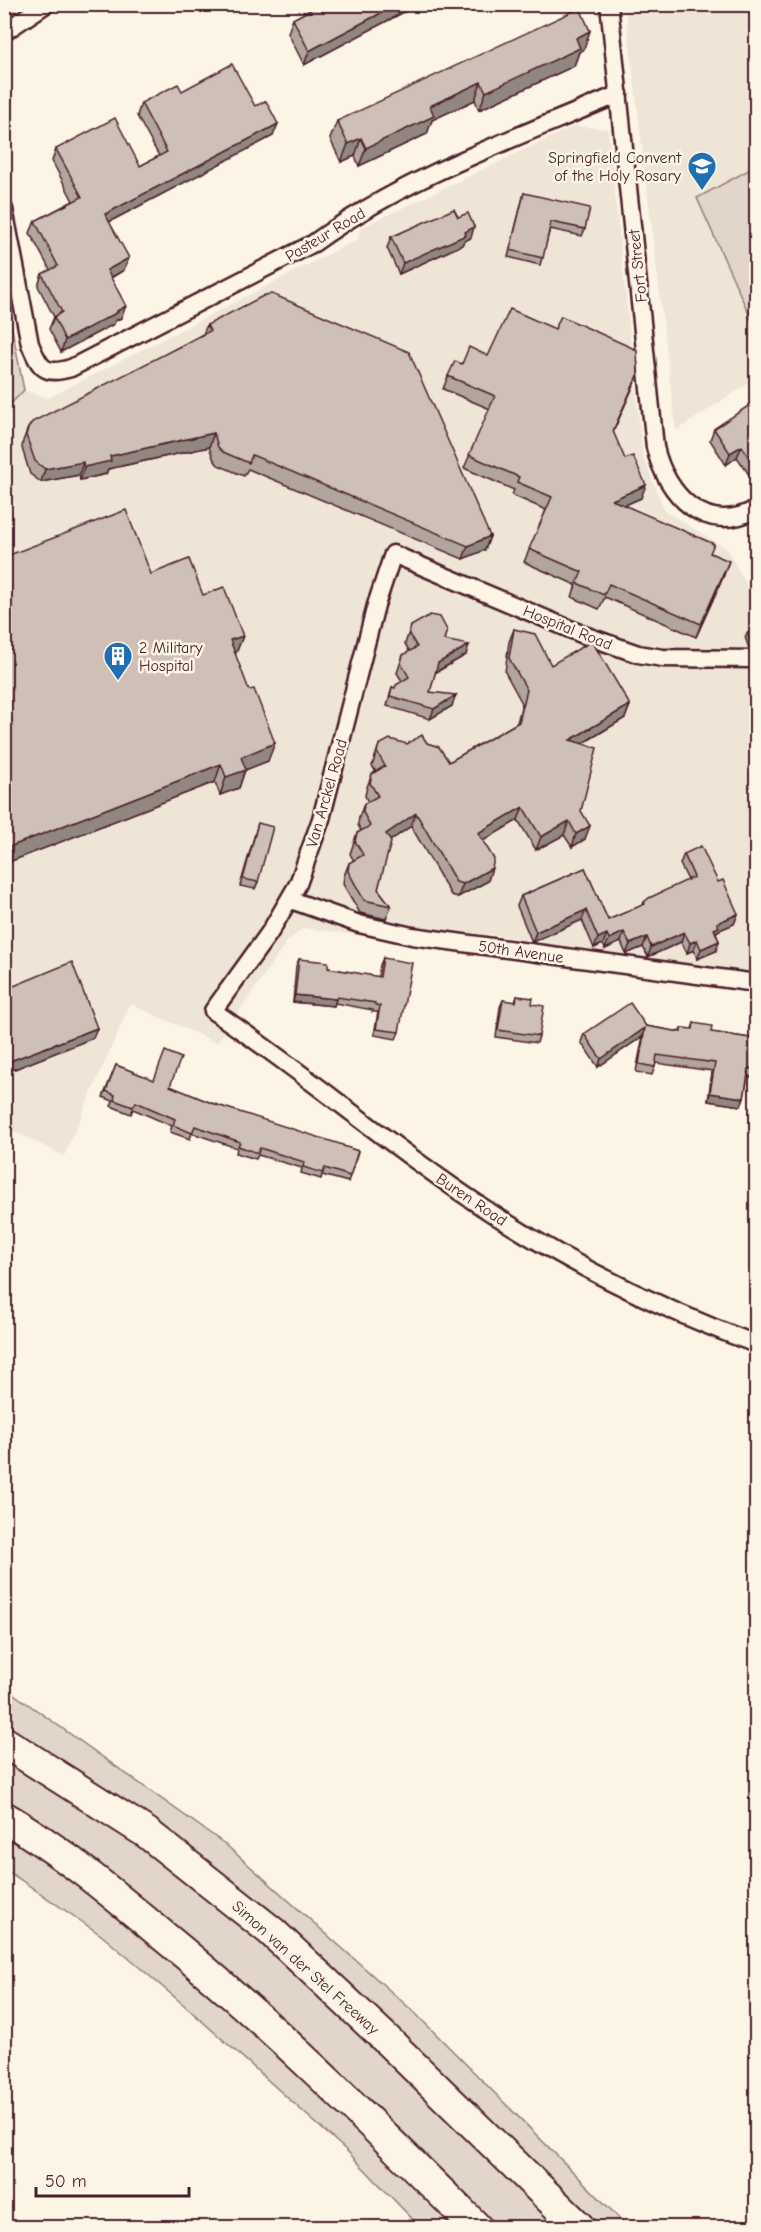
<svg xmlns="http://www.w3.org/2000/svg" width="761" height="2232" font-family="'Comic Neue',sans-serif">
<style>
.built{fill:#eee5d7}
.green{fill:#e2d5ca;stroke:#967a7a;stroke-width:1.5}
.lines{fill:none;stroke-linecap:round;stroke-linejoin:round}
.minor-casing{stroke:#4a1f2b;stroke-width:21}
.motorway-casing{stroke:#4a1f2b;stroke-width:34}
.minor{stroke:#fcf5e5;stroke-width:16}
.motorway{stroke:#fcf5e5;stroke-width:30}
.wall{fill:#b2a59d;stroke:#4a1f2b;stroke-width:1.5}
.shaded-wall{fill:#918680;stroke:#4a1f2b;stroke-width:1.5}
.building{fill:#cfc0b7;stroke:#4a1f2b;stroke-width:1.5}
.labels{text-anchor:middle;stroke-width:5;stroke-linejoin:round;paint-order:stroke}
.poi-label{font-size:16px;fill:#4a1f2b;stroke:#fcf5e5;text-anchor:end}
.street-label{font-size:16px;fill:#4a1f2b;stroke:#fcf5e5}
</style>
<rect width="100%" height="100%" fill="#fcf5e5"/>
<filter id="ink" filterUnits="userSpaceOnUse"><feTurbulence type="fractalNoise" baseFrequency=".0167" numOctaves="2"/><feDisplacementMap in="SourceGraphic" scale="12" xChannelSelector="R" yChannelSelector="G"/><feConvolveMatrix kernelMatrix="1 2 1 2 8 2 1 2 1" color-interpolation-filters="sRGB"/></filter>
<g filter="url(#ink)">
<g class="built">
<path d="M625 5H756V378L676 431Z"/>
<path d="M574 126 608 129 643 457 665 511 727 549 756 601V974L488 934 484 952 303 928 287 942 217 1043 130 1004 64 1156 5 1127 4 410 24 390 48 398 358 239 360 228Z"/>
</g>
<g class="green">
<path d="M756 166V330L697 198Z"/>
<path d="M4 288 24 390 5 410H4Z"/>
<path d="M4 1687 225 1844 415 2013 628 2227H420L347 2151 184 2005 101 1935 5 1869Z"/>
</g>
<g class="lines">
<g class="minor-casing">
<g id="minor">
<path d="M609 4 655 447C666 495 706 537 756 509"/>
<path d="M4 32 46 4"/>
<path d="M4 209 30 344C40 368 44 376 71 368L314 243C405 177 516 138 619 94"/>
<path d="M753 659 663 658 638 654 584 635 393 554 376 605 321 819 298 884 270 932 213 1011C310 1076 398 1153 496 1216 578 1268 666 1311 756 1344"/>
<path d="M291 900 359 924 412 936 756 983"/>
</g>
</g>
<g class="motorway-casing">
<g id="motorway">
<path d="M4 1742 147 1833 271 1931 386 2039 580 2228"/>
<path d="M4 1817C59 1849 112 1893 161 1934 273 2025 374 2126 477 2228"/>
</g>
</g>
<use href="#minor" class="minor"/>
<use href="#motorway" class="motorway"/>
</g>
<g class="wall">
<path d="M321 4H419L304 65 288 33 293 19Z"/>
<path d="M584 49 579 52 574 66 479 110 475 100 432 120 427 134 359 166 355 156 341 162 330 139 337 121Z"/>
<path d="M182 91 255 106 273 136 109 222 124 270 111 278 121 318 115 321 114 324 61 352 49 329 54 317 38 286 42 274 50 270 30 233 35 221 73 201 52 161 56 149 140 166 159 156 137 116 141 103Z"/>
<path d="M524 193 585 229 582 236 550 229 540 265 508 257Z"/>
<path d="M458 217 471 238 464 241 462 245 399 274 387 248 391 237Z"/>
<path d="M207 325 490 536 485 550 463 559 248 469 244 476 218 465 214 460 209 447 108 469 106 474 80 480 79 475 41 482 30 474 22 448 23 441 28 428 203 334Z"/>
<path d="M488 356 638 374 613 432 641 498 625 505 711 553 724 575 696 637 605 597 599 609 572 597 576 585 524 562 546 510 512 495 514 490 464 468 490 409 443 389 448 376 462 364Z"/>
<path d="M756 401V485L737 457 726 465 710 440 714 429Z"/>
<path d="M4 557 151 574 203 595 243 636 236 653 235 654 268 761 245 770 239 788 220 795 215 782 4 864Z"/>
<path d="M411 626 444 640 466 655 435 673 430 692 452 706 430 719 387 706 392 687 395 688 402 681 397 673 403 655 410 652 405 644Z"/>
<path d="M514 629 551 665 630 705 625 718 582 744 581 811 585 839 572 847 564 835 536 850 518 820 482 841 488 881 458 897 451 895 411 826 390 841 378 889 391 906 386 919 360 913 343 884 344 876 349 863 354 861 350 854 357 833 361 831 358 825 359 817 364 804 368 802 365 796 367 787 372 774 376 772 372 766 379 745 427 743 449 762 517 723 522 703 505 672 509 642Z"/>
<path d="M756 629 749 648 745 637 747 633Z"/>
<path d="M258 823V882L255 889 240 886Z"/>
<path d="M684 854 738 914 734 924 717 931 716 934 719 941 716 951 697 959 694 950 687 953 681 942 648 957 643 947 626 954 621 942 605 949 603 944 594 948 582 920 532 942 517 906 521 896 585 868 608 920 643 905 644 902 688 880 680 864Z"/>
<path d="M383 958 399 1032 396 1039 374 1035 378 1012H372L373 1010 335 1003 334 1006 293 1002 296 966 299 959 328 968 378 977 380 965Z"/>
<path d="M4 990 97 1028 93 1038 7 1072 4 1066Z"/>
<path d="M517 996 532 1004 539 1036 537 1043 496 1037 500 1007 503 1000 515 1002Z"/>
<path d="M694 1023 711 1032 756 1039V1078L748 1077 744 1098 741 1106 708 1101 712 1071 656 1063 652 1075 636 1072 643 1036 598 1067 581 1042 584 1034 646 1026 680 1032 681 1028 692 1029Z"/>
<path d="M116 1065 214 1104 358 1151 348 1182 322 1175 321 1179 301 1173 302 1168 258 1155 256 1159 236 1153 237 1148 192 1133 190 1139 170 1132 172 1126 133 1109 131 1114 111 1106 113 1101 103 1097Z"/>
</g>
<g class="shaded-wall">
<path d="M13 4H22L4 15 6 9Z"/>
<path d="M398 4H419L304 65 309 51Z"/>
<path d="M590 31 584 49 579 52 574 66 479 110 486 92 576 38Z"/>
<path d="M481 82 475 100 432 120 427 134 359 166 366 148 430 106Z"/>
<path d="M278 124 273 136 101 226 105 214Z"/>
<path d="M361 138 355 156 341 162 348 144Z"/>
<path d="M474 227 471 238 464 241 462 245 399 274 403 263Z"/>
<path d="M129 258 124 270 103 282 107 270Z"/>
<path d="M126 306 121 318 115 321 114 324 61 352 65 340Z"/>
<path d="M638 374 633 387 608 444 613 431Z"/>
<path d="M214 433 209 447 108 469 106 474 80 480 84 467 110 456Z"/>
<path d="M742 446 737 457 726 465 730 453Z"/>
<path d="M83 462 79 475 41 482 45 469Z"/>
<path d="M646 485 641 498 607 513 612 500Z"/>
<path d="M490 536 485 550 463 559 468 546Z"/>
<path d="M729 561 724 575 696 637 701 624Z"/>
<path d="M243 636 236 653 223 658 230 640Z"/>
<path d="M751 644 756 645V650L749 648Z"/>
<path d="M469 645 466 655 434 673 438 663Z"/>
<path d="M456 695 452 706 430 719 434 709Z"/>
<path d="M630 705 625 718 566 753 570 740Z"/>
<path d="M275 743 268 761 245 770 239 788 220 795 226 777 241 757Z"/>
<path d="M221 764 215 782 4 864V849Z"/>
<path d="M523 807 518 820 473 847 478 833Z"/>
<path d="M416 813 411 826 381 847 386 834Z"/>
<path d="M569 821 564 835 536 850 541 837Z"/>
<path d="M590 826 585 839 572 847 576 834Z"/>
<path d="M492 868 488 881 458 897 463 884Z"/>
<path d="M586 910 582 920 532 942 536 932Z"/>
<path d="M738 914 734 924 717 931 715 937 714 929 717 923Z"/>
<path d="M624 932 621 942 605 949 609 939Z"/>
<path d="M684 932 681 942 648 957 651 947Z"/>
<path d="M607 934 603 944 594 948 598 938Z"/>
<path d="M647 937 643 947 626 954 630 944Z"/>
<path d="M697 940 694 950 687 953 690 943Z"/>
<path d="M719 941 716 951 697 959 701 949Z"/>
<path d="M295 995 336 999 334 1006 293 1002Z"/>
<path d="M97 1028 93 1038 7 1072 10 1061Z"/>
<path d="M645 1028 643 1036 598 1067 601 1059Z"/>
<path d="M710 1093 744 1098 741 1106 708 1101Z"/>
</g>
<g class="building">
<path d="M4 4H13L6 9Z"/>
<path d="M321 4H398L309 51 293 19Z"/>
<path d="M580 8 590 31 576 38 580 48 486 92 481 82 430 106 434 116 366 148 361 138 348 144 337 121Z"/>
<path d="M232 64 255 106 266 101 278 124 105 214 129 258 107 270 126 306 117 311 118 312 65 340 54 317 62 312 42 274 58 266 35 221 82 197 56 149 115 118 140 166 167 152 141 103 178 84 182 91Z"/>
<path d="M524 193 590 208 585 229 551 222 543 258 510 250Z"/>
<path d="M454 209 458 217 468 213 474 227 465 232 466 235 403 263 391 237Z"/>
<path d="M272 294 409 352 490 536 468 546 252 455 249 463 223 452 218 447 214 433 110 456 111 461 84 467 83 462 45 469 35 461 26 435 28 428 32 422 210 331 207 325 265 295Z"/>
<path d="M510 309 555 329 561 316 637 350 638 374 613 431 625 459 633 456 646 485 612 500 714 544 710 553 729 561 701 624 609 584 604 595 577 583 582 572 529 549 552 497 517 482 519 477 469 455 495 396 448 376 455 361 462 364 469 347 488 356Z"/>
<path d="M756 401V469L742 446 730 453 714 429Z"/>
<path d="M126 510 151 574 189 559 203 595 224 587 243 636 230 640 249 690 254 689 275 743 241 757 246 770 226 777 221 764 4 849V557Z"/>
<path d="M430 615 440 617 447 630 444 640 469 645 438 663 430 692 456 695 434 709 390 696 392 687 395 688 396 685 409 677 401 663 403 655 417 647 409 634 411 626Z"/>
<path d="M514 629 535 634 551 665 592 641 630 705 570 740 597 748 581 811 590 826 576 834 569 821 541 837 523 807 478 833 494 859 492 868 463 884 456 882 416 813 386 834 391 842 378 889 391 906 364 900 348 871 349 863 363 855 355 841 357 833 370 826 363 812 364 804 378 796 370 783 372 774 385 766 377 752 379 745 390 739 407 744 422 735 427 743 439 747 449 762 519 722 527 690 509 658Z"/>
<path d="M756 629V645L751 644 747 633Z"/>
<path d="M258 823 273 827 258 882 243 879Z"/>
<path d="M701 846 718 882 723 880 738 914 717 923 719 927 714 929 719 941 701 949 697 940 690 943 684 932 651 947 647 937 630 944 624 932 609 939 607 934 598 938 586 910 536 932 521 896 585 868 608 920 645 904 644 902 649 898 694 877 684 854Z"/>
<path d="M383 958 412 963 399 1032 376 1029 380 1006 375 1005V1003L337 997 336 999 295 995 299 959 328 962V968L380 977Z"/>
<path d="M72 962 97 1028 10 1061 4 1046V990Z"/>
<path d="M517 996 533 998 532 1004 544 1006 539 1036 498 1030 503 1000 516 1002Z"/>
<path d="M630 1003 646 1026 681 1032V1028L693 1029 694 1023 712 1026 711 1032 756 1039V1070L749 1068 744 1098 710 1093 715 1063 657 1055 655 1067 639 1064 645 1028 601 1059 584 1034Z"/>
<path d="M165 1051 181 1058 170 1086 214 1104 343 1145V1146L358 1151 350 1176 325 1168 323 1173 303 1167 304 1162 260 1148 258 1153 238 1146 240 1142 195 1126 192 1133 173 1125 175 1119 136 1102 133 1107 114 1100 115 1095 106 1091 116 1065 154 1080Z"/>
</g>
</g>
<defs>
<g id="school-pin" transform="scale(1.5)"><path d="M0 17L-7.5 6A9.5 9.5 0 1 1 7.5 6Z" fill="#1f6fb2" stroke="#fcf5e5"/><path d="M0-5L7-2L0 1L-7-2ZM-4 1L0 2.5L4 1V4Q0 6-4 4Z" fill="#fff"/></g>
<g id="building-pin" transform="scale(1.5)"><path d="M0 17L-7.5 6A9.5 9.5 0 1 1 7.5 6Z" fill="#1f6fb2" stroke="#fcf5e5"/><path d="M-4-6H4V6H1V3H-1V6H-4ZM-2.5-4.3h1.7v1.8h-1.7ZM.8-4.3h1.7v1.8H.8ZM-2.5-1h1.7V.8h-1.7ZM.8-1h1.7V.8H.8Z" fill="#fff"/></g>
</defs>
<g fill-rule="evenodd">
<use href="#school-pin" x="702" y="166"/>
<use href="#building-pin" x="118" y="656"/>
</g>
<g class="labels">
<g class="poi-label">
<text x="681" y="163">Springfield Convent<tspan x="681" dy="18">of the Holy Rosary</tspan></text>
<text x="139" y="653" text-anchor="start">2 Military<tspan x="139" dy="18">Hospital</tspan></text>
</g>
<g class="street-label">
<text transform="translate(325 234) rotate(-31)" y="6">Pasteur Road</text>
<text transform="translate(637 266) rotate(-96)" y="6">Fort Street</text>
<text transform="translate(568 627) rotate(22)" y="6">Hospital Road</text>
<text transform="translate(326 793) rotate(-74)" y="6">Van Arckel Road</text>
<text transform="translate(521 951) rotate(8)" y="6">50th Avenue</text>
<text transform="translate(472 1199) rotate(34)" y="6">Buren Road</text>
<text transform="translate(306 1967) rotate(42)" y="6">Simon van der Stel Freeway</text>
</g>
</g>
<rect width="761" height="2232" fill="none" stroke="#fcf5e5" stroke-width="24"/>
<rect x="12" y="12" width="737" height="2208" fill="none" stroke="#4a1f2b" stroke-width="2" filter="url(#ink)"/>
<path d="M36 2187v9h153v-9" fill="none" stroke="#4a1f2b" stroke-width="3"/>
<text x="45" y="2187" font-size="18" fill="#4a1f2b" stroke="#fcf5e5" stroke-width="4.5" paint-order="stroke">50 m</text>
</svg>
